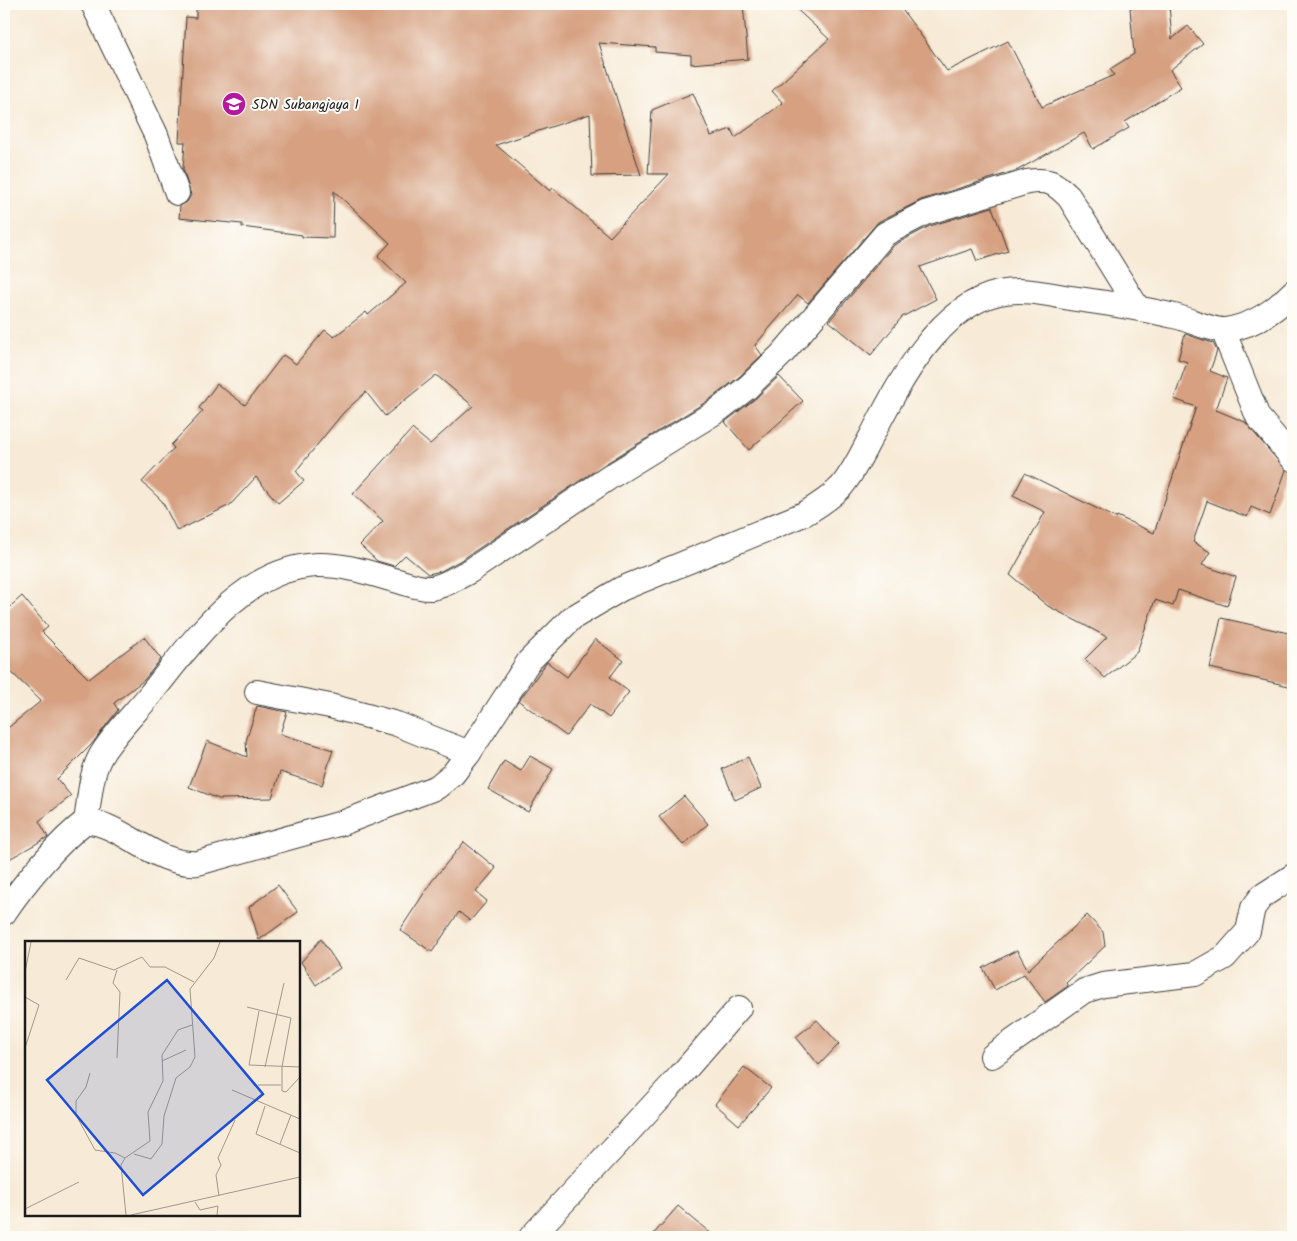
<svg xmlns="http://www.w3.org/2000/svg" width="1297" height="1241" font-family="Kalam,sans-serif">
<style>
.building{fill:#d6a081}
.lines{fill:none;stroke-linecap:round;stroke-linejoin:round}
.minor-casing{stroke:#3d3b38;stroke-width:26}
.minor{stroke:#fff;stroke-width:24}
.labels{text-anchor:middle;stroke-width:4;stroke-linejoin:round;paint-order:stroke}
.poi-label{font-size:14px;fill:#1c1c1c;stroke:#fdfcf7;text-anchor:start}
.inset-road{fill:none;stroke:#9f988c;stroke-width:1}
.view{fill:#1d4ed8;fill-opacity:0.15;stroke:#1d4ed8;stroke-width:2.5}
.inset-edge{fill:none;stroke:#1c1c1c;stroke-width:2.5}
</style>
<rect width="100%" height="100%" fill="#fdfcf7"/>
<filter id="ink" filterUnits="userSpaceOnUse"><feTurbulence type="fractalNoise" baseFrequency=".02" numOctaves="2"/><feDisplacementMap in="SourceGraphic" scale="10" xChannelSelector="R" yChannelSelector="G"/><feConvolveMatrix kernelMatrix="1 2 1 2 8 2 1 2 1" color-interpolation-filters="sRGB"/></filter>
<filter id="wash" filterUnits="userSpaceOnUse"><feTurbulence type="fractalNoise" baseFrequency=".0096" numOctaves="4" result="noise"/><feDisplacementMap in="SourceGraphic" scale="20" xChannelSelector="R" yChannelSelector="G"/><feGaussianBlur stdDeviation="1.12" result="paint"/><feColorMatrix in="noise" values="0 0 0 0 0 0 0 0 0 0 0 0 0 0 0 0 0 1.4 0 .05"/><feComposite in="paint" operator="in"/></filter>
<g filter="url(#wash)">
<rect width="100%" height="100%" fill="#f7ead6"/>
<g id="blocks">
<g class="building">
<path d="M196 4H743L748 59 691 64V55L655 52V47L599 43 641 175 592 176 590 114 496 145 550 191 553 188 610 237 669 174H648L652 110 693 93 711 136 731 129 735 138 783 103 772 91 829 39 791 4H898L947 71 1008 41 1042 107 1114 75 1110 69 1134 54 1130 8 1169 5 1172 39 1188 26 1203 44 1170 70 1181 87 1125 122 1129 128 1093 149 1084 133 1018 170 921 200 878 222 808 303 798 295 755 345 762 355 739 377 709 400 605 464 463 559 441 571 428 574 405 555 394 566 377 561 360 545 383 521 353 494 412 429 430 444 473 406 436 375 385 416 366 392 343 413 296 471 304 481 278 503 256 477 230 505 177 531 162 501 142 482 174 448 171 445 203 411 199 408 217 384 245 405 283 355 296 364 325 330 334 337 366 312 368 315 406 283 378 256 390 243 334 191 333 238 302 237V235L242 227V224L179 218 180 206 187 202 191 195 183 169 185 142H179L186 17 196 18Z"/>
<path d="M992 207 1008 251 977 261 972 249 920 267 936 299 902 317 871 355 829 321 894 245 930 226Z"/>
<path d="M1185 334 1213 343 1217 351 1210 371 1227 378 1216 410 1245 422 1286 470 1270 515 1251 507 1247 517 1207 501 1193 542 1210 552 1202 565 1236 577 1227 606 1178 590 1173 606 1155 600 1137 652 1105 678 1085 659 1107 637 1048 606 1010 575 1045 512 1013 496 1025 473 1116 518 1117 516 1154 533 1196 407 1174 399 1187 362 1178 359Z"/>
<path d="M779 376 803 401 749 450 725 422 756 398Z"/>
<path d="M22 596 48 627 42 632 89 679 144 637 161 659 144 680 114 703 118 710 91 745 57 779 71 796 39 821 48 837 4 862V731L41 701 4 665V612Z"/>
<path d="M1221 618 1293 634V687L1210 668Z"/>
<path d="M595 639 623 660 610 677 629 692 609 718 590 704 566 736 519 701 547 662 567 677Z"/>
<path d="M257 706 287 712 280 734 333 750 322 785 280 772 272 798 219 799 189 787 207 741 247 757 246 741Z"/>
<path d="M530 756 553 769 528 812 488 789 504 761 521 771Z"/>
<path d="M748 757 761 788 735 800 722 769Z"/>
<path d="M684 796 708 824 683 845 659 817Z"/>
<path d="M464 842 496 868 476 892 487 901 470 921 459 912 432 952 400 930 432 881Z"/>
<path d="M278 885 298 912 259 940 249 907Z"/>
<path d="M1087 915 1103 932 1105 946 1066 983 1068 986 1045 1002 1024 974 995 990 983 968 1017 950 1028 970Z"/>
<path d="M321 939 340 968 316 985 301 962Z"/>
<path d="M817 1020 839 1044 819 1065 796 1037Z"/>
<path d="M744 1067 771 1088 739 1125 715 1104Z"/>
<path d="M678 1206 715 1237H651Z"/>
</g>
</g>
</g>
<g filter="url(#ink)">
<use href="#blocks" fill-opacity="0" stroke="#3d3b38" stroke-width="1"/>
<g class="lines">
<g class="minor-casing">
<g id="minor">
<path d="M93 4 156 135 177 193"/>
<path d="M1223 330 1258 417 1293 459"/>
<path d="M257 692 330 706 397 724 469 753"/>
<path d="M86 821C90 798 90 772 103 752 116 732 134 714 149 696 191 644 242 568 317 565 345 564 372 574 398 581 408 584 421 589 432 588 445 586 458 577 470 571L613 475 717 411 748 387 782 354 885 234 925 213 1027 182C1049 179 1054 182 1069 197L1137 307"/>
<path d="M4 913C24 883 58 842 86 821 127 826 155 866 198 863L342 823 437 787 453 774 469 753 529 661 572 618 621 589 804 514C818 506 830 498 841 487 854 472 862 453 872 435 898 385 938 306 999 293 1023 288 1047 294 1070 298 1107 303 1142 308 1178 317 1189 320 1214 331 1225 330 1252 326 1275 311 1293 292"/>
<path d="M992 1056 1084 991 1103 985 1195 974 1225 957 1248 931 1253 908 1262 896 1293 876"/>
<path d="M531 1237 680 1076 739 1008"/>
</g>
</g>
<use href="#minor" class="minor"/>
</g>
</g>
<defs>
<g id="school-disc" transform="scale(1.25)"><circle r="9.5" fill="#b5179e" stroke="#fdfcf7"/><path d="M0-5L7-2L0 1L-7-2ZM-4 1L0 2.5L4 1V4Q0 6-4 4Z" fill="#fff"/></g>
</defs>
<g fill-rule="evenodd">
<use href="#school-disc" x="234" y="104"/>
</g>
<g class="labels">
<g class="poi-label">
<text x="252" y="109">SDN Subangjaya 1</text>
</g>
</g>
<g transform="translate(25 941)">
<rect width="275" height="275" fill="#f7ead6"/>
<path class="inset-road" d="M92 29 88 42 95 51 92 117M0 31 6 1M41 39 54 17 89 29 117 16 125 26H140L169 41M0 56 14 64 0 107M222 66 266 77 257 126V150L261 151 275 136M234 70 224 124 275 126M137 120 161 109M240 126 259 42M65 132 61 146 51 160V174L70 209 90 212 100 217M233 144H256M207 149 275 178M240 165 231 193 275 212M255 203 266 174M109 213 126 218 137 203 139 175 151 137 165 126 170 116 165 48 189 17 195 1M194 255 191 234 196 224 193 217 210 179M170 261 175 269 193 265 192 274M0 268 54 241M101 274 96 224 100 217 125 200 123 171 138 140 137 114 153 89 167 84M106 274 275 236"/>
<path class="view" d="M142 39 238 153 118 254 22 139Z"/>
<rect width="275" height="275" class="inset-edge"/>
</g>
<rect width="1297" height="1241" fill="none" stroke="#fdfcf7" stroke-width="20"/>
</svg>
